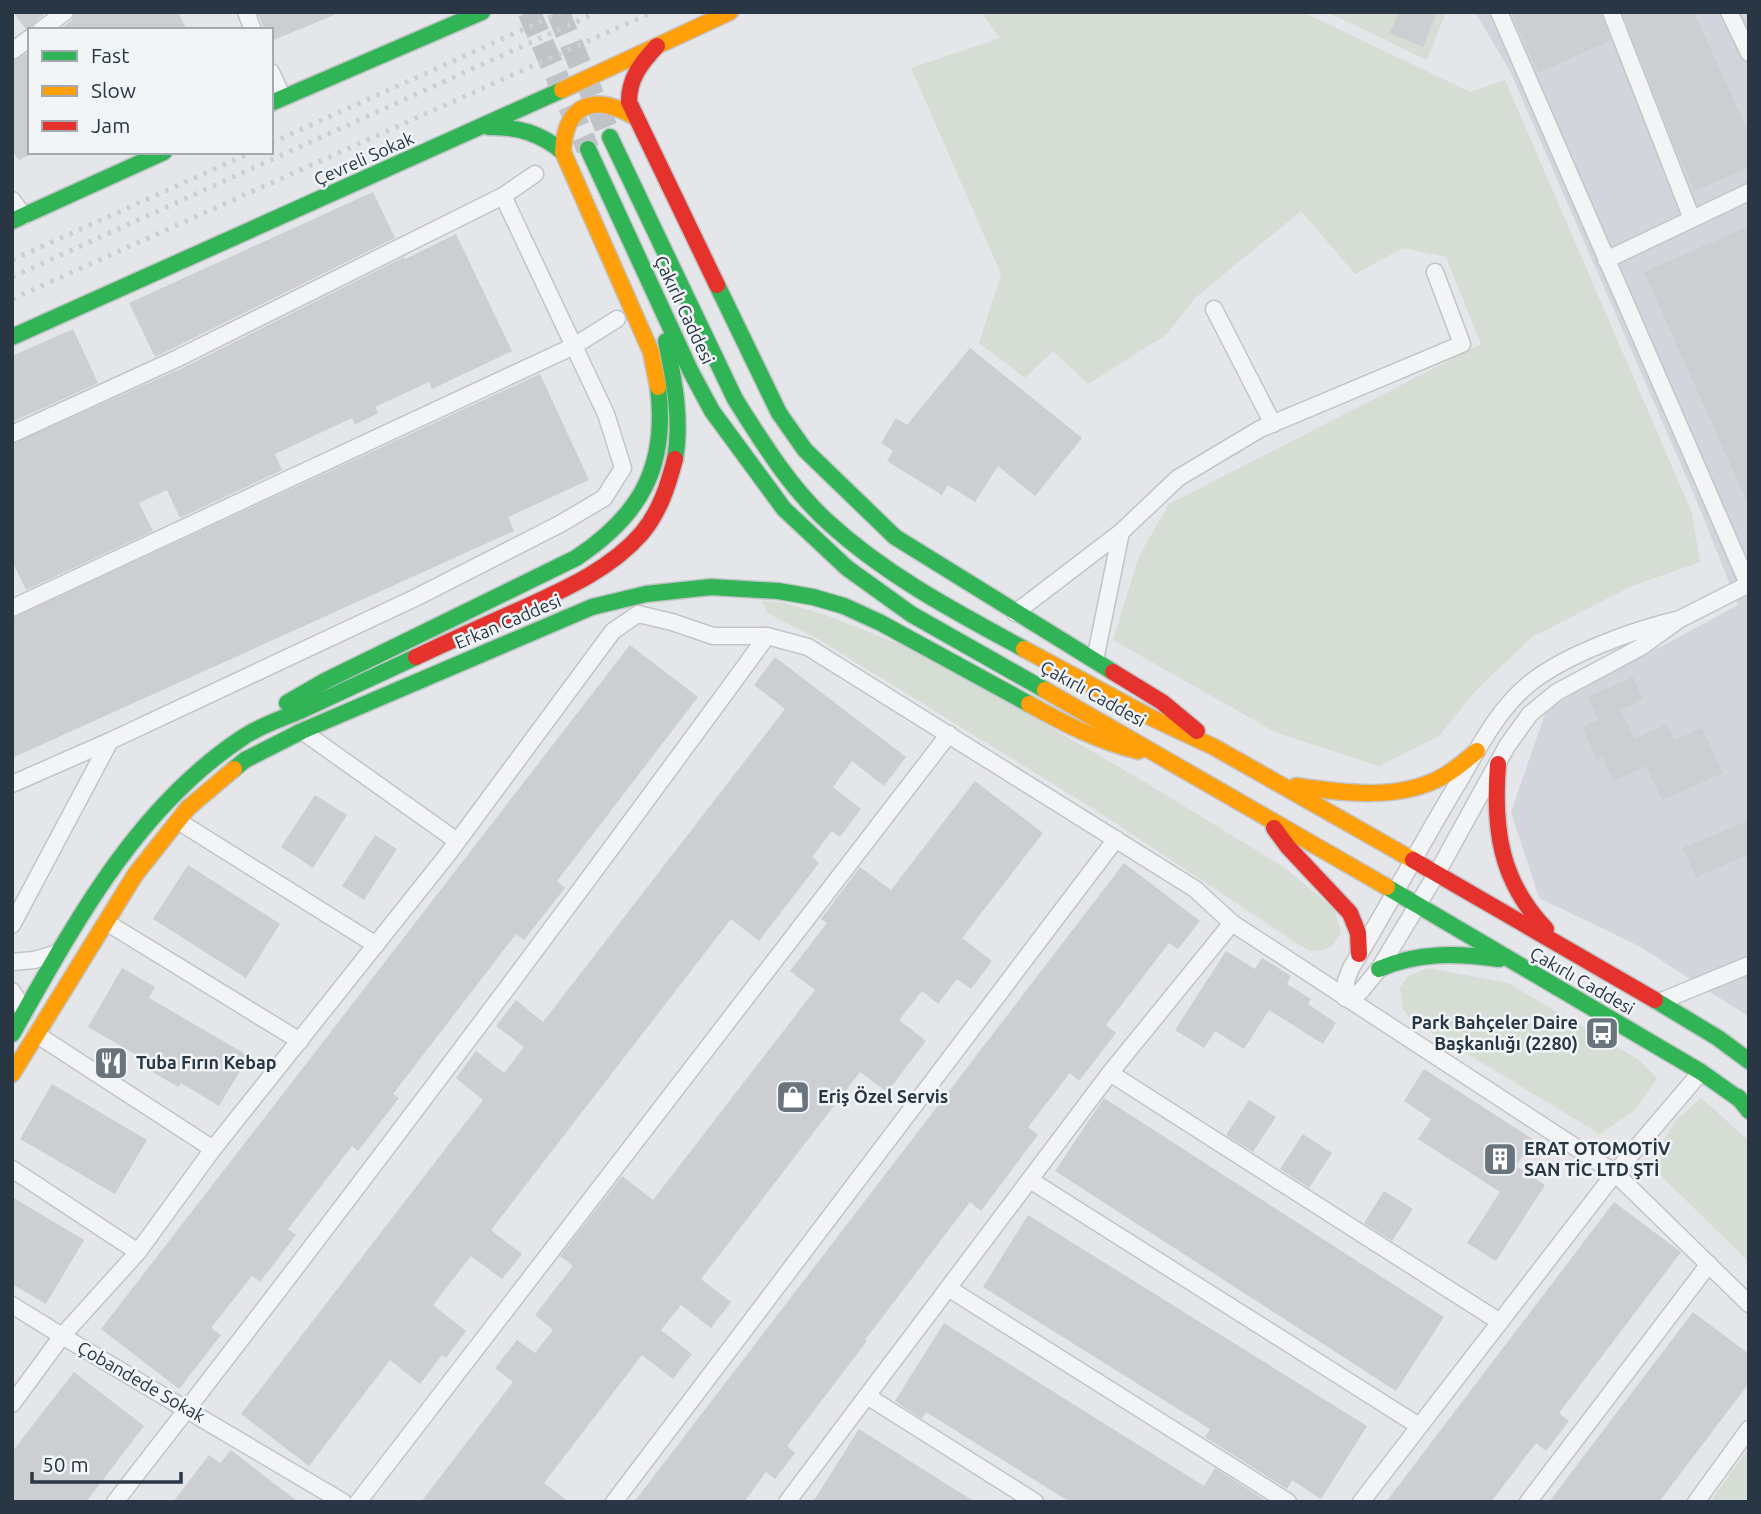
<svg xmlns="http://www.w3.org/2000/svg" width="1761" height="1514" font-family="Ubuntu,sans-serif">
<style>
.built{fill:#d2d6dc}
.green{fill:#d5ddd4}
.building{fill:#ccced1}
.lines{fill:none;stroke-linecap:round;stroke-linejoin:round}
.secondary-tunnel{stroke:#bfc3c8;stroke-width:23;stroke-dasharray:23 11;stroke-linecap:butt}
.street-casing{stroke:#c2c4c7;stroke-width:19}
.fast-casing{stroke:#c2c4c7;stroke-width:19}
.slow-casing{stroke:#c2c4c7;stroke-width:19}
.jam-casing{stroke:#c2c4c7;stroke-width:19}
.street{stroke:#f3f4f6;stroke-width:16}
.fast{stroke:#30b455;stroke-width:16}
.slow{stroke:#ff9f0a;stroke-width:16}
.jam{stroke:#e5322d;stroke-width:16}
.rail{stroke:#ccced1;stroke-width:5;stroke-dasharray:3.5 7;stroke-linecap:butt}
.labels{text-anchor:middle;stroke-width:5;stroke-linejoin:round;paint-order:stroke}
.street-label{font-size:18px;fill:#293643;stroke:#f2f5f8}
.poi-label{font-size:18px;font-weight:bold;fill:#293643;stroke:#f2f5f8;text-anchor:start}
</style>
<rect width="100%" height="100%" fill="#e4e6e9"/>
<path class="built" d="M1475 12H1749V1017L1639 946 1539 898 1511 812 1547 708 1738 605 1695 497 1510 71Z"/>
<g class="green">
<path d="M981 12H1303L1470 92 1505 80 1692 513 1700 562 1632 586 1532 637 1479 687 1439 736 1379 766 1277 733 1113 640 1139 556 1169 504 1481 344 1446 257 1403 248 1355 274 1301 211 1195 298 1167 334 1088 384 1053 351 1025 378 979 343 1001 274 911 68 1000 38Z"/>
<path d="M1327 12H1446L1427 60Z"/>
<path d="M762 601 784 603 823 614 927 655 1148 784 1285 868 1334 909 1341 932C1332 950 1328 950 1309 951L1097 811 818 639 767 613Z"/>
<path d="M1428 968 1508 983 1639 1060 1657 1078 1635 1110 1600 1134 1411 1020 1403 1009 1400 988 1408 976Z"/>
<path d="M1701 1098 1749 1141V1262L1650 1165 1675 1121Z"/>
<path d="M1749 1448V1502H1710Z"/>
</g>
<g class="building">
<path d="M13 12H47L35 22 31 28 26 29Z"/>
<path d="M75 12H178L187 30H59L72 20Z"/>
<path d="M257 12H338L339 13 271 41V30H265Z"/>
<path d="M1399 12H1437L1423 47 1390 33Z"/>
<path d="M1511 12H1601L1611 40 1538 73Z"/>
<path d="M1622 12H1694L1749 134V167L1695 191 1674 145Z"/>
<path d="M30 51V155L19 160 12 151V61Z"/>
<path d="M373 192 395 238 155 357 129 303Z"/>
<path d="M1749 226V506L1644 272Z"/>
<path d="M456 234 512 351 432 389 429 382 375 407 378 413 355 425 352 418 275 454 282 470 180 518 167 490 139 503 153 531 26 590 12 561V444L180 369 404 257 405 259Z"/>
<path d="M73 329 98 383 12 422V356Z"/>
<path d="M970 348 1082 438 1035 496 998 466 975 502 948 485 942 495 887 461 893 451 881 443 896 418 907 425Z"/>
<path d="M540 374 589 480 508 517 514 531 12 758V618Z"/>
<path d="M630 645 698 697 557 881 565 888 524 940 516 934 393 1094 399 1098 358 1151 352 1146 288 1229 296 1235 260 1282 252 1276 211 1328 221 1335 179 1389 101 1329Z"/>
<path d="M775 657 906 757 884 786 852 761 833 787 861 809 840 837 832 831 812 857 819 863 759 941 731 919 491 1230 522 1254 502 1279 471 1256 433 1305 466 1331 446 1358 442 1355 420 1384 390 1360 309 1466 241 1414 483 1100 456 1078 476 1051 504 1073 524 1047 496 1026 516 1000 543 1022 785 709 754 685Z"/>
<path d="M1633 677 1643 700 1621 710 1634 739 1667 724 1674 740 1702 728 1723 773 1662 800 1646 766 1613 781 1602 757 1597 760 1582 727 1598 720 1588 697Z"/>
<path d="M975 781 1043 833 962 938 992 961 971 989 957 979 938 1004 922 991 899 1020 926 1041 887 1092 860 1072 701 1279 731 1302 711 1328 681 1305 661 1330 692 1354 673 1379 642 1355 544 1483 569 1502H421L513 1382 495 1368 517 1340 535 1353 553 1330 535 1315 573 1266 560 1256 622 1176 653 1200 815 990 790 971 827 923 821 919 860 867 891 890Z"/>
<path d="M315 795 347 815 313 868 281 847Z"/>
<path d="M1749 820V854L1696 877 1683 848Z"/>
<path d="M375 835 397 849 364 900 342 886Z"/>
<path d="M1124 863 1200 921 1178 949 1169 943 1106 1025 1116 1033 1079 1081 1070 1073 1028 1127 1038 1135 981 1211 970 1202 865 1340 867 1341 787 1446 795 1453 775 1479 766 1472 744 1502H634Z"/>
<path d="M188 865 280 924 246 978 153 919Z"/>
<path d="M1226 951 1255 969 1262 958 1291 976 1287 984 1311 999 1308 1004 1336 1023 1323 1044 1269 1010 1244 1049 1215 1031 1204 1048 1175 1030Z"/>
<path d="M122 968 155 987 149 998 249 1056 219 1106 181 1083 178 1087 149 1070 152 1064 88 1027Z"/>
<path d="M1424 1069 1534 1140 1516 1166 1545 1185 1496 1261 1467 1243 1500 1192 1418 1139 1431 1119 1404 1101Z"/>
<path d="M52 1084 147 1140 115 1194 20 1139Z"/>
<path d="M1104 1098 1444 1317 1396 1391 1055 1171Z"/>
<path d="M1249 1100 1276 1117 1253 1152 1226 1135Z"/>
<path d="M1303 1134 1332 1153 1309 1188 1280 1169Z"/>
<path d="M1384 1191 1413 1209 1392 1241 1364 1223Z"/>
<path d="M12 1197 84 1240 46 1304 12 1284Z"/>
<path d="M1614 1202 1681 1252 1559 1413 1569 1421 1546 1451 1536 1443 1491 1502H1386Z"/>
<path d="M1028 1215 1367 1426 1321 1499 1292 1480 1287 1489 1205 1437 1210 1429 983 1287Z"/>
<path d="M1693 1312 1749 1354V1383L1659 1502H1549Z"/>
<path d="M944 1323 1204 1486 1215 1468 1268 1502H1070L926 1412 922 1419 895 1401Z"/>
<path d="M74 1372 144 1426 86 1502H12V1452Z"/>
<path d="M859 1429 975 1502H813Z"/>
<path d="M231 1450 298 1502H173L209 1455 220 1463Z"/>
</g>
<g class="lines">
<g class="secondary-tunnel">
<path d="M529 12 588 149"/>
<path d="M558 12 610 137"/>
</g>
<g class="street-casing">
<g id="street">
<path d="M246 12 253 30"/>
<path d="M1499 12 1749 586"/>
<path d="M1611 12 1692 219"/>
<path d="M1729 12 1749 53"/>
<path d="M41 30 65 12"/>
<path d="M12 51 30 38"/>
<path d="M271 72 283 98"/>
<path d="M12 200 24 216"/>
<path d="M1606 260 1749 192"/>
<path d="M1214 309 1273 424"/>
<path d="M12 434 176 359 503 196 535 174"/>
<path d="M12 608 574 346 617 319"/>
<path d="M1015 613 1121 532 1178 478 1260 429 1462 344 1435 272"/>
<path d="M1680 619C1636 629 1564 655 1529 684 1498 709 1478 749 1458 783 1421 844 1388 907 1351 968L1346 981 1345 998 1360 992 1379 969 1437 873 1507 746 1530 714 1557 692 1641 647 1680 619 1749 584"/>
<path d="M1095 660 1121 532"/>
<path d="M302 731 457 841"/>
<path d="M12 784 110 741"/>
<path d="M178 821 376 945"/>
<path d="M106 922 300 1041"/>
<path d="M12 925 110 741 417 597 560 524 604 498 623 468 606 414 503 196"/>
<path d="M12 962 34 960 58 953"/>
<path d="M12 991 25 1012"/>
<path d="M1659 1002 1749 965"/>
<path d="M36 1034 213 1149"/>
<path d="M1110 1073 1500 1322"/>
<path d="M12 1169 138 1252"/>
<path d="M1030 1180 1419 1426"/>
<path d="M948 1288 1288 1502"/>
<path d="M12 1305 62 1336 343 1502"/>
<path d="M867 1396 1035 1502"/>
<path d="M12 1404 62 1336 138 1252 213 1149 448 854 613 631 638 614 672 622 713 636H767L808 647 1195 889 1232 923 1615 1173 1749 1304"/>
<path d="M115 1502C337 1217 554 928 767 636"/>
<path d="M358 1502 949 734"/>
<path d="M614 1502 1116 839"/>
<path d="M787 1502 1110 1073 1232 923"/>
<path d="M1361 1502 1615 1173 1701 1072"/>
<path d="M1528 1502 1709 1264"/>
<path d="M1696 1502 1749 1429"/>
</g>
</g>
<g class="fast-casing">
<g id="fast">
<path d="M271 103 482 12"/>
<path d="M489 127C519 127 540 133 563 152"/>
<path d="M610 137 735 399C762 442 791 489 829 523 887 576 956 612 1024 649"/>
<path d="M588 149 691 372 712 411 784 509 847 568 911 614 1045 690"/>
<path d="M12 221 164 152"/>
<path d="M717 285 779 413 805 450 895 537 1113 672"/>
<path d="M12 337 562 90"/>
<path d="M666 341C674 380 682 420 675 459"/>
<path d="M287 703 325 681 576 558C641 515 668 466 658 387"/>
<path d="M234 769 245 760 302 731 592 607 646 594 711 587 778 591 813 597 844 606 881 623 1029 704"/>
<path d="M1387 887 1701 1072 1749 1106"/>
<path d="M1379 969C1418 952 1457 953 1499 959"/>
<path d="M1655 1000 1718 1038 1749 1061"/>
<path d="M12 1034C74 925 135 809 242 738 259 726 281 719 300 711 338 693 377 675 416 657"/>
<path d="M1738 1097 1749 1111"/>
</g>
</g>
<g class="slow-casing">
<g id="slow">
<path d="M562 90 730 12"/>
<path d="M635 117C595 93 565 103 563 152L651 352 658 387"/>
<path d="M1024 649 1152 718 1214 747 1413 860"/>
<path d="M1045 690 1387 887"/>
<path d="M1029 704C1065 724 1098 741 1138 751"/>
<path d="M1296 786C1343 793 1398 801 1442 777 1455 770 1466 760 1477 751"/>
<path d="M12 1074 135 875 188 808 234 769"/>
</g>
</g>
<g class="jam-casing">
<g id="jam">
<path d="M657 46C641 63 629 78 629 102L717 285"/>
<path d="M416 657C450 641 485 625 519 610 563 590 610 570 642 533 660 511 668 486 675 459"/>
<path d="M1113 672 1162 702 1197 731"/>
<path d="M1498 764C1493 829 1500 881 1546 929"/>
<path d="M1274 828 1288 847 1350 913 1358 933 1359 954"/>
<path d="M1413 860 1655 1000"/>
</g>
</g>
<use href="#street" class="street"/>
<use href="#fast" class="fast"/>
<use href="#slow" class="slow"/>
<use href="#jam" class="jam"/>
<g class="rail">
<path d="M271 143 562 12"/>
<path d="M12 260 252 152"/>
<path d="M12 277 598 12"/>
<path d="M12 299 653 12"/>
</g>
</g>
<defs>
<g id="bus-square" transform="scale(1.75)"><rect x="-9" y="-9" width="18" height="18" rx="4" fill="#6a747d" stroke="#f2f5f8"/><path d="M-5-6H5V4H4V6H2V4H-2V6H-4V4H-5ZM-3.5-4V0h7V-4ZM-3.5 1.2v1.5H-2V1.2ZM2 1.2v1.5H3.5V1.2Z" fill="#fff"/></g>
<g id="restaurant-square" transform="scale(1.75)"><rect x="-9" y="-9" width="18" height="18" rx="4" fill="#6a747d" stroke="#f2f5f8"/><path d="M-5-6h1v4h1v-4h1v4h1v-4h1v5L-1.5 .5V6h-2V.5L-5-1ZM5-6V6H3V1.5H1.5Q1.5-4 5-6Z" fill="#fff"/></g>
<g id="shop-square" transform="scale(1.75)"><rect x="-9" y="-9" width="18" height="18" rx="4" fill="#6a747d" stroke="#f2f5f8"/><path d="M-5-2.5h2.3a2.7 3.5 0 0 1 5.4 0H5L5.5 6h-11ZM-1.5-2.5h3a1.5 2.3 0 0 0-3 0Z" fill="#fff"/></g>
<g id="building-square" transform="scale(1.75)"><rect x="-9" y="-9" width="18" height="18" rx="4" fill="#6a747d" stroke="#f2f5f8"/><path d="M-4-6H4V6H1V3H-1V6H-4ZM-2.5-4.3h1.7v1.8h-1.7ZM.8-4.3h1.7v1.8H.8ZM-2.5-1h1.7V.8h-1.7ZM.8-1h1.7V.8H.8Z" fill="#fff"/></g>
</defs>
<g fill-rule="evenodd">
<use href="#bus-square" x="1602" y="1033"/>
<use href="#restaurant-square" x="111" y="1063"/>
<use href="#shop-square" x="793" y="1097"/>
<use href="#building-square" x="1500" y="1159"/>
</g>
<g class="labels">
<g class="street-label">
<text transform="translate(364 159) rotate(-24)" y="6">Çevreli Sokak</text>
<text transform="translate(684 310) rotate(65)" y="6">Çakırlı Caddesi</text>
<text transform="translate(508 622) rotate(-23)" y="6">Erkan Caddesi</text>
<text transform="translate(1093 694) rotate(29)" y="6">Çakırlı Caddesi</text>
<text transform="translate(1582 981) rotate(30)" y="6">Çakırlı Caddesi</text>
<text transform="translate(141 1382) rotate(30)" y="6">Çobandede Sokak</text>
</g>
<g class="poi-label">
<text x="1578" y="1029" text-anchor="end">Park Bahçeler Dai̇re<tspan x="1578" dy="21">Başkanlığı (2280)</tspan></text>
<text x="136" y="1069">Tuba Fırın Kebap</text>
<text x="818" y="1103">Eriş Özel Servis</text>
<text x="1524" y="1155">ERAT OTOMOTİV<tspan x="1524" dy="21">SAN TİC LTD ŞTİ</tspan></text>
</g>
</g>
<rect width="1761" height="1514" fill="none" stroke="#293643" stroke-width="28"/>
<rect x="28" y="28" width="245" height="126" fill="#f2f5f8" stroke="#a2a9b0" stroke-width="2"/>
<rect x="42" y="51" width="35" height="10" fill="#30b455" stroke="#a2a9b0" stroke-width="2"/>
<text x="91" y="63" font-size="21" fill="#293643">Fast</text>
<rect x="42" y="86" width="35" height="10" fill="#ff9f0a" stroke="#a2a9b0" stroke-width="2"/>
<text x="91" y="98" font-size="21" fill="#293643">Slow</text>
<rect x="42" y="121" width="35" height="10" fill="#e5322d" stroke="#a2a9b0" stroke-width="2"/>
<text x="91" y="133" font-size="21" fill="#293643">Jam</text>
<path d="M32 1472v10h149v-10" fill="none" stroke="#293643" stroke-width="3.5"/>
<text x="42" y="1472" font-size="21" fill="#293643" stroke="#f2f5f8" stroke-width="5" paint-order="stroke">50 m</text>
</svg>
